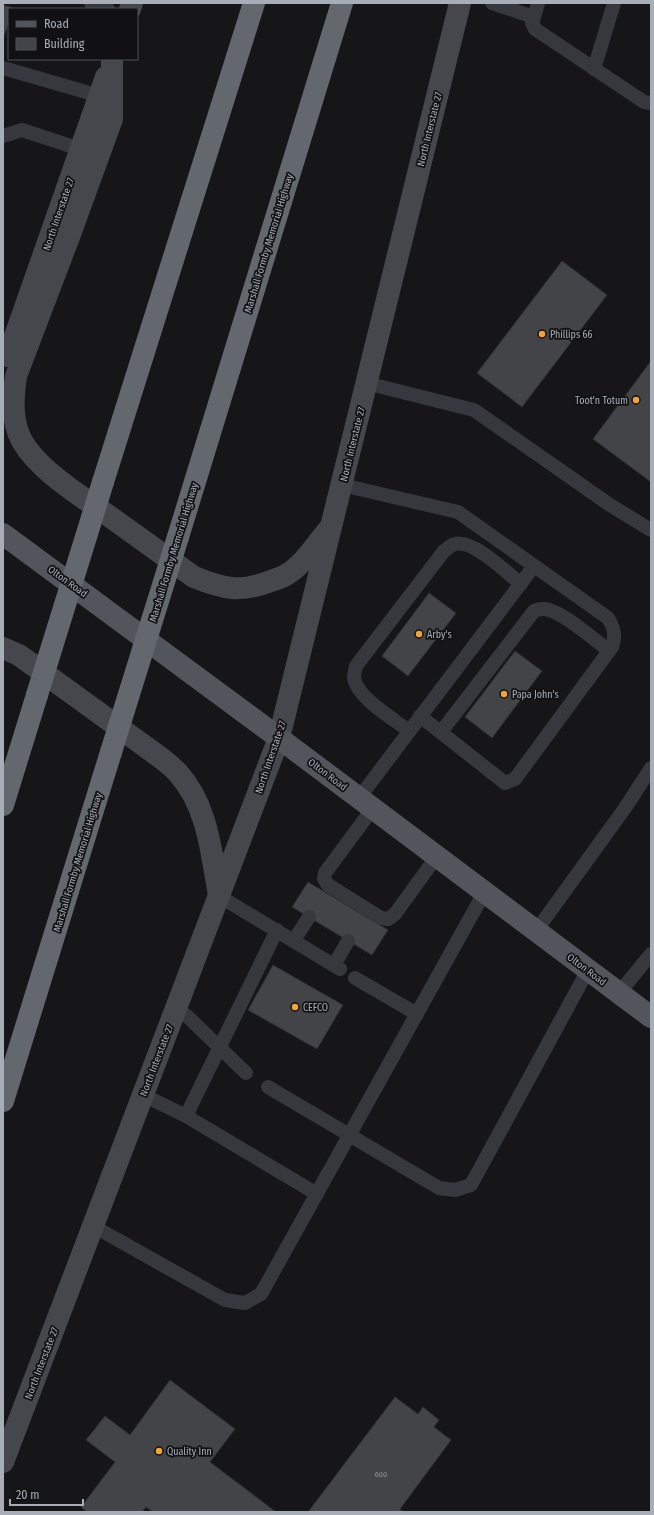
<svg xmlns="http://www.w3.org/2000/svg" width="654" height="1515" font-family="'Fira Sans Condensed',sans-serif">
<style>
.building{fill:#424448;stroke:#303034}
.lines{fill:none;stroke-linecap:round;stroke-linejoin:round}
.lane{stroke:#37383d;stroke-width:14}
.secondary{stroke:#45474d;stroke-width:22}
.primary{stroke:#53555c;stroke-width:22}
.highway{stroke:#63676e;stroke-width:22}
.highway-bridge{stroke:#63676e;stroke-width:22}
.poi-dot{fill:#f6a430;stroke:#111113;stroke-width:1.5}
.labels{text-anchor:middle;stroke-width:3.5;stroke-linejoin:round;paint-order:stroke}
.number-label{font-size:8px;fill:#8e949c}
.street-label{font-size:10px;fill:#a8aeb8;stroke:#111113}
.poi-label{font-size:10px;fill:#a8aeb8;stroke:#111113;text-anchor:start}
</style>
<rect width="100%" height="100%" fill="#161618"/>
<g class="building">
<path d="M3 5 13 8 9 9V21L3 40Z"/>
<path d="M562 261 607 295 522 407 477 373Z"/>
<path d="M651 361V482L593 439Z"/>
<path d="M429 593 456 613 408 676 382 656Z"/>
<path d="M515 651 542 671 492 738 465 717Z"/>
<path d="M308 882 388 930 372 955 292 907Z"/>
<path d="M273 965 343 1005 317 1049 248 1010Z"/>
<path d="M170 1380 235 1429 210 1462 276 1512H153L146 1507 142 1512H87L81 1507 115 1462 86 1440 105 1416 130 1435Z"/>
<path d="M395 1397 418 1414 423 1407 439 1420 434 1427 451 1440 400 1509 404 1512H308Z"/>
</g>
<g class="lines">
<g class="lane">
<path d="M91 3 108 9"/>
<path d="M492 3 534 17 538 3"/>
<path d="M534 17 532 23 535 29 644 102 651 103"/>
<path d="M3 68 100 96"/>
<path d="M594 69 614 3"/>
<path d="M3 136 22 130 80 149"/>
<path d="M366 383 474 410 610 505 651 530"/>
<path d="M342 485 458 512 608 618C614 628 616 636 612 647L515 779 505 783 420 716"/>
<path d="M409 731C394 719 357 698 354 678 354 675 355 670 356 666L444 551C447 549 451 545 455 544 473 539 507 573 521 584"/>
<path d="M441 732 534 611C539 609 543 608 549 610 565 614 595 640 609 651"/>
<path d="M359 798 534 566"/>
<path d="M373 808 325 873 324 879 328 885 381 918 388 919 395 914 437 856"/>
<path d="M219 896 340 969"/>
<path d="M536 931 625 808 651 768"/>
<path d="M294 940 309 917"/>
<path d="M334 965 348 941"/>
<path d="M355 978 417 1014"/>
<path d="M619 993 651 954"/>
<path d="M176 1010 187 1016 246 1073"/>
<path d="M268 1087 439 1188 455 1190 471 1185 588 970"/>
<path d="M143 1095 186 1116 277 930"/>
<path d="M186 1116 317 1194"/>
<path d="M93 1226 225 1300 245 1303 261 1294 484 893"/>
</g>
<g class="secondary">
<path d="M130 9 132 3"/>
<path d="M112 61V119L69 237 16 376C13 397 11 421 22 441 38 469 76 493 102 511 133 533 163 555 194 577 224 589 240 593 271 581 276 579 281 578 286 575 303 565 315 546 328 530"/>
<path d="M8 356 106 77"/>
<path d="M3 648 19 655 161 758C167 763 173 767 178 773 208 806 211 852 219 895"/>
<path d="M3 1462 279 738 460 3"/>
</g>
<path class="primary" d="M3 534 279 738 651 1017"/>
<g class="highway">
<path d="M103 482 254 3"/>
<path d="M178 537 342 3"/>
<path d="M3 805 37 695"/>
<path d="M3 1101 111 752"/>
</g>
<g class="highway-bridge">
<path d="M37 695 103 482"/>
<path d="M111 752 178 537"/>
</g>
</g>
<g class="poi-dot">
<circle cx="542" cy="334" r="4"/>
<circle cx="636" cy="400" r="4"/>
<circle cx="419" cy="634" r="4"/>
<circle cx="504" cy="694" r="4"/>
<circle cx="295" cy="1007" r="4"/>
<circle cx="159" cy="1451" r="4"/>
</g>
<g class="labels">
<g class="number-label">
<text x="381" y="1477">600</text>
</g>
<g class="street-label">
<text transform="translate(429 129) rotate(-76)" y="4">North Interstate 27</text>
<text transform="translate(58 214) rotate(-71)" y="4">North Interstate 27</text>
<text transform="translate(268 243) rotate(-73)" y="4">Marshall Formby Memorial Highway</text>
<text transform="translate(352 444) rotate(-76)" y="4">North Interstate 27</text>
<text transform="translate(173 552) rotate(-73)" y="4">Marshall Formby Memorial Highway</text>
<text transform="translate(68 581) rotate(36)" y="4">Olton Road</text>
<text transform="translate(270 757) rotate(-71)" y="4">North Interstate 27</text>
<text transform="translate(328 774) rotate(37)" y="4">Olton Road</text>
<text transform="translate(77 862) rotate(-73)" y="4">Marshall Formby Memorial Highway</text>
<text transform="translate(587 969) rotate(37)" y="4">Olton Road</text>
<text transform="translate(156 1060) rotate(-69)" y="4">North Interstate 27</text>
<text transform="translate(41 1363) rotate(-69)" y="4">North Interstate 27</text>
</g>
<g class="poi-label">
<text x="550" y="338">Phillips 66</text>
<text x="628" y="404" text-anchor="end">Toot'n Totum</text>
<text x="427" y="638">Arby's</text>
<text x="512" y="698">Papa John's</text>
<text x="303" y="1011">CEFCO</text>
<text x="167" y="1455">Quality Inn</text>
</g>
</g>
<rect width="654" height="1515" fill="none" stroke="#a8aeb8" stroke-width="8"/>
<rect x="8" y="8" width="130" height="52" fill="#111113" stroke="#4d5055"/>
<rect x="16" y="21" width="20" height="6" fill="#53555c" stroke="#4d5055"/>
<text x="44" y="28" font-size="12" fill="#a8aeb8">Road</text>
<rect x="16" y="38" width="20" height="12" fill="#424448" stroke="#4d5055"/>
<text x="44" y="48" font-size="12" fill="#a8aeb8">Building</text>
<path d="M10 1499v6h73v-6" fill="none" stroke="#a8aeb8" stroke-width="2"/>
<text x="16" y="1499" font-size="12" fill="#a8aeb8" stroke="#111113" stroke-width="3" paint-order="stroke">20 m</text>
</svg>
